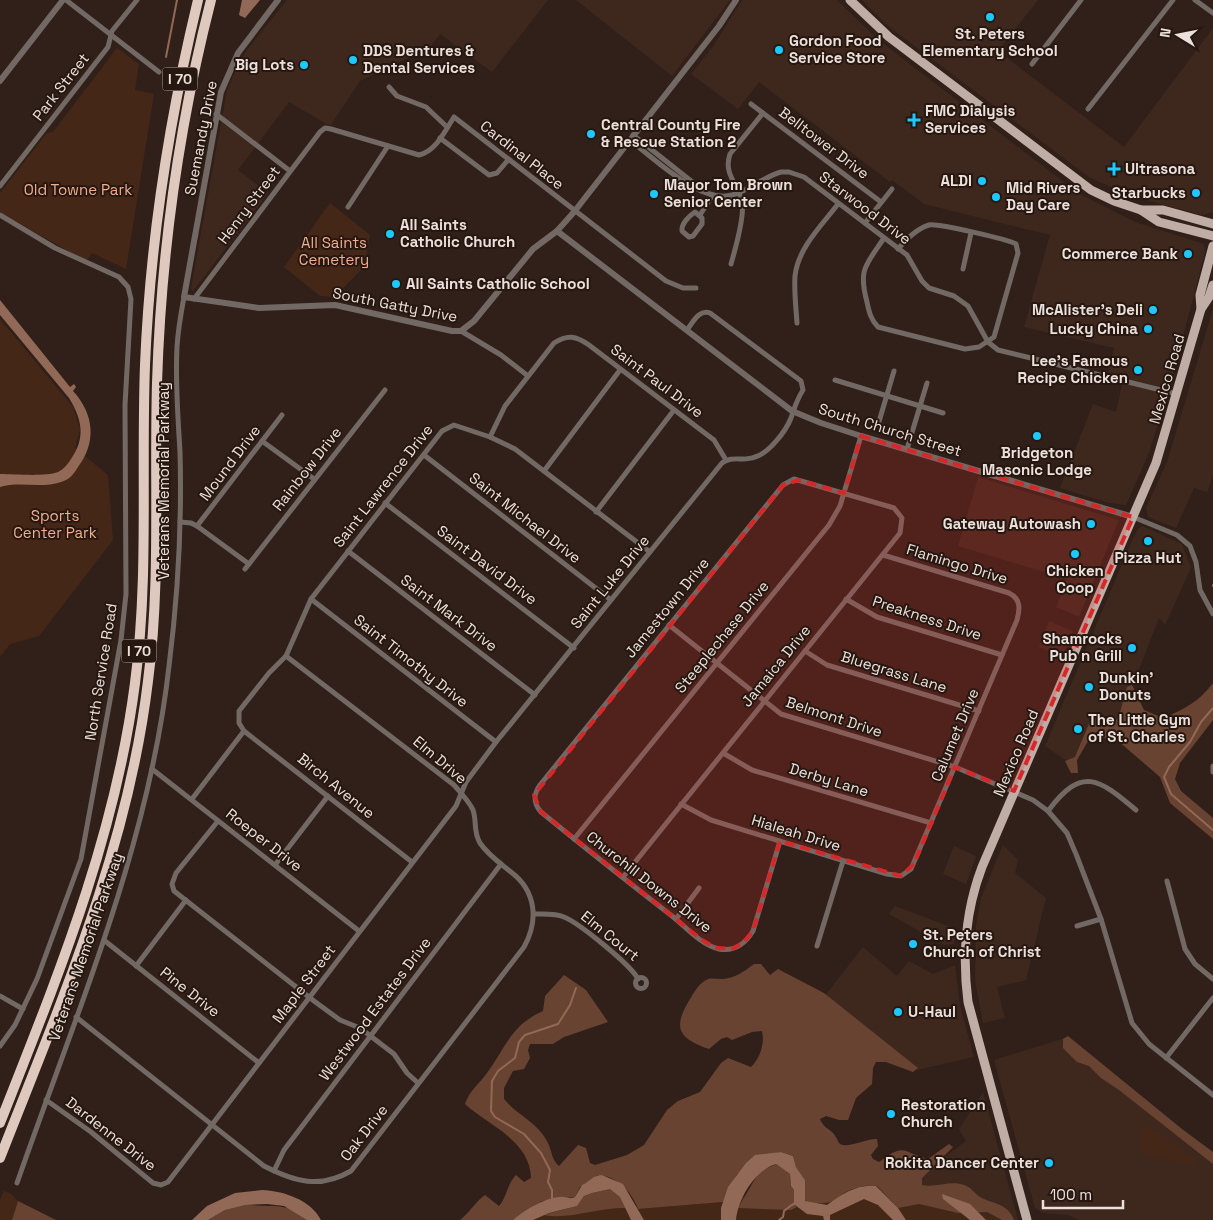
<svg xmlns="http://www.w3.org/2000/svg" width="1213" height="1220" font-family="'Space Grotesk',sans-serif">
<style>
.built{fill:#3e281e}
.green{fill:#452718}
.forest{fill:#694331}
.water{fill:#926956}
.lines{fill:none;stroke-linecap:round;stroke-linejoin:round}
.stream{stroke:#926956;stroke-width:2}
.minor{stroke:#726965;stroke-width:5}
.tertiary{stroke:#726965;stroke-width:6}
.primary{stroke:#c0ada5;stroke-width:9}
.motorway{stroke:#dfc9bf;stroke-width:10}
.marked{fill:#d62828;fill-opacity:0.2;stroke:#d62828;stroke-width:4;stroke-dasharray:10 6;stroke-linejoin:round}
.poi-dot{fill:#1dc9fc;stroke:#261710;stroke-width:2}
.labels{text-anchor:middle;stroke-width:4;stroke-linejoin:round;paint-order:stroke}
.shield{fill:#261710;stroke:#b0a49e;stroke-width:1}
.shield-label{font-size:14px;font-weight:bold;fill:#ebe0db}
.poi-label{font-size:15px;font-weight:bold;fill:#ebe0db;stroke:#261710;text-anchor:start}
.street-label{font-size:15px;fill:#ebe0db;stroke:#261710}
.park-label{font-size:15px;fill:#f1ad8f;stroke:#261710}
</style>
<rect width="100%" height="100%" fill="#302019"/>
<g class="built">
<path d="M287 0H548L492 72 440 34 430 47 360 81 330 126 289 102 238 170 268 193 193 291 191 288 227 90 239 63 247 50Z"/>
<path d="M576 0H730L672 76Z"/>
<path d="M742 0H837L876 38 1078 193 1135 222 1204 244 1205 252 1175 367 1149 453 1126 505 1109 503 1060 488 1093 404 1116 412 1122 384 1108 374 1114 348 1024 327 1050 235 924 204 892 180 890 182 759 82 738 109 691 74 714 45Z"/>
<path d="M862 0H1038L998 51 1124 147 1213 28V212L1202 215 1131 196 1089 177 888 26Z"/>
<path d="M1213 309V475L1207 492 1194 488 1176 528 1148 517 1146 508 1167 462Z"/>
<path d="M978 477 1119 520 1079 617 1056 607 1067 579 958 546Z"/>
<path d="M1142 526 1182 544 1191 568 1165 625 1159 618 1114 733 1094 716 1074 762 1064 759 1045 746 1131 543 1138 529Z"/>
<path d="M1049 621 1073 631 1062 657 1039 647Z"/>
<path d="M1003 845 1018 860 1015 873 1046 898 1026 980 997 987 1005 1018 983 1023 975 980 976 926 981 898Z"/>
<path d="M954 846 976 856 966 884 943 874Z"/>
<path d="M895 906 956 929 954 944 944 945 889 914Z"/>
<path d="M863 947 897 976 909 961 933 974 955 965 960 1006 974 1057 917 1070 824 997Z"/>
<path d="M1065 1038 1213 1155V1220H1079L1068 1215 1043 1213 1035 1208 994 1060Z"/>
<path d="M983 1092 1018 1220H906L898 1208 904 1195 923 1173 966 1141 959 1129Z"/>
</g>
<g class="green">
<path d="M117 48 139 64 135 90 154 94 126 269 92 253 87 260 75 255 0 212V193L47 133 53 132Z"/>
<path d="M330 203 370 235 364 267 334 297 320 296 284 267Z"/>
<path d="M0 319 73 407 80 429 75 448 108 475 113 540 39 636 10 644 0 657Z"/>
<path d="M1149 1127 1195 1161V1166L1147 1155C1139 1147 1138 1137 1143 1128Z"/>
<path d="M609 1182 639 1220H526Z"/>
<path d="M4 1191 10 1193 18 1201 12 1220H0V1200Z"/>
<path d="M862 1192 902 1220H728L735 1197Z"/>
<path d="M723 1202 721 1220H644L638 1209Z"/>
<path d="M907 1204C925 1204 940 1211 957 1213 978 1216 980 1209 1002 1220H906L898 1208Z"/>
</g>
<g class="forest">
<path d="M1213 683V720L1180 763 1175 779 1181 791 1213 818V839L1170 803 1160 777 1117 740 1091 736 1077 760 1078 773H1071L1065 761 1075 757 1091 719 1095 716 1107 726H1112L1119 716 1127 687 1132 685 1144 710 1163 718C1183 710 1200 701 1213 683Z"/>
<path d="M754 964H761L770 975 778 969 824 993 918 1068 913 1072 886 1062H876L873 1068 872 1084 856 1098 848 1120H839L826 1116 820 1119C823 1127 828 1128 833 1133 836 1136 837 1140 839 1143 845 1150 867 1138 877 1139L878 1146 871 1155 873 1159 879 1162C906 1142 901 1152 928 1159L949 1144 953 1147 922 1178V1185C936 1188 951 1180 964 1185 971 1187 974 1193 980 1197 992 1204 1008 1203 1014 1220H1002L987 1212 958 1213 919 1204 898 1208 877 1186C868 1185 861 1186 853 1189 835 1195 839 1205 814 1203 809 1203 807 1203 804 1199L805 1180 796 1167 793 1156 781 1152 753 1157 736 1176 723 1202 638 1209C632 1192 617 1176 598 1175L580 1187 575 1197 542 1201 513 1220H460C470 1212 475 1202 485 1195L499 1206C507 1197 507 1184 516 1175L524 1182 531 1178C530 1140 489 1126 465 1104 469 1091 479 1084 487 1073 506 1047 511 1025 543 1011L545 996 564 975 586 990 608 1022 564 1037 553 1044H530L528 1050 530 1058 524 1069 513 1071 504 1088V1099C517 1115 537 1122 547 1141 552 1150 551 1159 559 1166L578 1145 586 1148 590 1163 595 1165 627 1155 644 1145 667 1110 678 1101 700 1092 721 1063 728 1058 751 1067C760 1058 765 1044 762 1031L752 1032 732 1040 727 1037 721 1039 709 1049C677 1038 673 1027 690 999 695 991 699 983 708 979 712 978 718 979 723 979 735 978 745 971 754 964Z"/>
<path d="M1068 1036 1182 1129 1213 1152V1164L1119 1090 1101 1078 1089 1066 1077 1062 1063 1048V1039Z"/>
<path d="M776 1164 790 1174 791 1186 794 1190V1205L797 1207 791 1210 738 1208 759 1172Z"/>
<path d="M610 1189 618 1193 627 1208C599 1207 570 1220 543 1215L577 1206 584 1196 592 1193Z"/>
<path d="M18 1201 56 1220H12Z"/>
<path d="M245 1204C270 1209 285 1200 307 1220H208L225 1210Z"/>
</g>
<g class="water">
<path d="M242 0H260L245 18 239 15Z"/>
<path d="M0 300 70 387 74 384 76 387 73 391C94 414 97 442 78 467 74 474 69 480 61 482 41 489 20 481 0 487V474C14 474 45 477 58 472 64 469 68 464 71 459 86 438 82 419 69 398L0 315Z"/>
<path d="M781 1152 793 1156 796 1167 805 1180V1201L827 1205C842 1194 857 1184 876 1186L898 1208 906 1220H893L878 1205 864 1199 830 1215V1220H824L823 1216 807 1214 795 1205 792 1206 794 1202V1190L791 1186 790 1174 776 1164C755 1170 738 1199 736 1220H721V1208L728 1187 746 1163 755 1155Z"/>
<path d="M602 1175 623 1184 644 1220H631L620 1197 610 1189 592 1193 584 1196 577 1206 549 1213 533 1220H513C525 1210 544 1198 560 1197 566 1196 568 1200 575 1197L582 1185C589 1182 593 1175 602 1175Z"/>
<path d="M262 1190C284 1191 311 1200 321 1220H307L284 1206 267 1204 245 1205 225 1210 208 1220H192L207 1206 235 1193Z"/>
<path d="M942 1194 970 1204 986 1220H970L943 1199Z"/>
</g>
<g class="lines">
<g class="stream">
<path d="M166 57 177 0"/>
<path d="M1213 585V586"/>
<path d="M1213 708 1201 722 1190 742 1169 767 1164 777 1171 794 1213 830"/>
<path d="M552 1199V1190L548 1182 550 1170 541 1153 524 1134 495 1117 491 1111 492 1081 498 1071 515 1058 519 1042 525 1035 558 1024 570 1005 576 988"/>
<path d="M779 1220 783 1217 784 1211 793 1204"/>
</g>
<g class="minor">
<path d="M66 0 159 72"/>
<path d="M1195 0 1213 13"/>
<path d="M1032 64 1081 0"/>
<path d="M389 87 397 96 426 107 447 127"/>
<path d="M751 104 881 202"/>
<path d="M1088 109 1173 0"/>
<path d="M216 114 290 171"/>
<path d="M633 135 705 192"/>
<path d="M440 138 489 175 497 173 508 160"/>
<path d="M629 140C655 158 699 204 732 195 749 191 763 177 781 172H789L804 177 907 255 922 281 929 288 954 296 968 306 988 342 998 350 1177 394"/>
<path d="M0 186 108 47 112 31 137 0"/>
<path d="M348 207 388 146"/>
<path d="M695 212 702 218V224L693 236 689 237 682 231C681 224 689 216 695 212Z"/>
<path d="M0 215 55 248 119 277 128 287 131 299 125 405 126 594 121 640 81 859 37 979 15 1025 0 1046"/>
<path d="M700 215 712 196"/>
<path d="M865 223 892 189"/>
<path d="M884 238C866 265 858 269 867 302 869 312 871 320 878 327L965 349 979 347 994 337 1018 253 1016 244C1007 239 937 223 929 225 918 228 905 240 898 249"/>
<path d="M731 264C735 250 745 216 742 202 738 184 723 174 730 154L763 113"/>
<path d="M963 269 971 233"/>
<path d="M194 299 320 132 325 128 331 129 419 155C436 151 445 131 454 117L666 281 683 288H696"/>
<path d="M797 323C796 308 794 292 795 276 798 248 822 225 838 204"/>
<path d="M461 331 501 355 528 376"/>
<path d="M835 380 943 413"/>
<path d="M878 425 894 371"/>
<path d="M490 437 505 406 554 343C568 334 576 336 589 345L714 440 726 460"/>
<path d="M262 441 314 479"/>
<path d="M907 449 927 383"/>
<path d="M424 455 611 600"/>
<path d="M544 471 620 370"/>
<path d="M385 503 574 648"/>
<path d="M596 512 674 410"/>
<path d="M1133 517 1177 535 1190 546 1196 562 1200 590 1213 614"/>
<path d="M180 522 191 523 197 526 249 564"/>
<path d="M197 526 282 415"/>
<path d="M348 551 535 695"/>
<path d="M245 569 385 390"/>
<path d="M311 599 496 742"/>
<path d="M846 599 877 617 1002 655"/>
<path d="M669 625 781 714 955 767 1033 800 1048 811 1067 833 1076 854 1101 919 1132 1023 1149 1044 1213 1095"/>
<path d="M805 651 827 665 979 711"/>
<path d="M723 753 752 770 931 823"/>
<path d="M1213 766V772"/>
<path d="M152 769 359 931"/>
<path d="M192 799 244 731"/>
<path d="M681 804 711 820 887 874 901 876 911 869 1017 620C1020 609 1021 599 1009 593L883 555"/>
<path d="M1048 811C1082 765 1099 779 1136 810"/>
<path d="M218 821 176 873 172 884 174 891 314 1001 340 1020 360 1028 394 1054 407 1073 418 1083"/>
<path d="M574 839 829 525 840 506 861 436"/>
<path d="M412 862 244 731 239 723V711L269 673 286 656 311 599 442 431 454 425 490 437 515 449 650 552"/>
<path d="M275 865 328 796"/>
<path d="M623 877 900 533 902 518 894 508 794 479 783 485 540 785C533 795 533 803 541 812 584 847 628 882 672 916 686 927 701 945 719 949 735 952 745 944 753 931L780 841"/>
<path d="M1167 881 1185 949 1195 964 1213 979"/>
<path d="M534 914C544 914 555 913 564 917 579 923 631 965 638 979"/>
<path d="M676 919 699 888"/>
<path d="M1077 926 1101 919"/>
<path d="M105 941 259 1063"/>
<path d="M817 946 843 861"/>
<path d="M136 966 186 900"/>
<circle cx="641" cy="983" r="5.5"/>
<path d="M0 996 23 1009"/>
<path d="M76 1017 264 1166C295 1182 320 1189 351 1171L524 947C539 920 536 891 511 872 500 863 488 855 480 843 473 832 477 821 473 810 469 801 460 792 454 785L286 656"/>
<path d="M1166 1058 1213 998"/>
<path d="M46 1100 91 1132 153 1183 161 1185 168 1182 456 806 466 782 496 742 722 463C732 455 743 462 755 457 769 453 786 431 791 418 795 407 796 401 803 390L801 381 710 313C699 309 693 322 687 330"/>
<path d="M274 1171 284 1150 501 864"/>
<path d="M17 1183C76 1013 149 846 169 666 178 595 182 523 180 452 178 417 175 382 177 347 178 330 181 313 184 297"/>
</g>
<g class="tertiary">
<path d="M278 0 238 53 221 92 184 297 259 308 335 305 452 331H461L474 321 533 249 557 231 574 212 719 26 736 0"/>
<path d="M0 81 63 0"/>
<path d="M557 231 792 411 821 423 861 436 1133 517"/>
</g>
<g class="primary">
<path d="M850 0 889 37 1091 190 1114 201 1141 210 1159 222 1213 236"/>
<path d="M1141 210H1163L1213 224"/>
<path d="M1201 309 1209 297 1213 285"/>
<path d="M1027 1220 968 1002C962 955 965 912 982 867L1156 463 1201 309 1200 295 1213 246"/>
</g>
<g class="motorway">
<path d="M0 1123C57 978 115 839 135 683 149 577 141 471 145 365 150 242 169 120 198 0"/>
<path d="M0 1158C61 1002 128 849 148 681 161 582 154 483 157 383 161 254 179 125 211 0"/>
</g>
</g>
<path class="marked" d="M861 436 1133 517 1014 791 955 767 914 864 901 876 780 841 753 931 743 943 732 949 716 948 702 940 541 812 534 795 783 485 799 480 844 493Z"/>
<g class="poi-dot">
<circle cx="990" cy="17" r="5"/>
<circle cx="779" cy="50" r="5"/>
<circle cx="353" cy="60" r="5"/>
<circle cx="304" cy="65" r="5"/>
<path d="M911.5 112.5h5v5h5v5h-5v5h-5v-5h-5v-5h5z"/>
<circle cx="591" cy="134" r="5"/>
<path d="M1111.5 161.5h5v5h5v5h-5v5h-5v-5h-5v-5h5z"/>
<circle cx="982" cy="181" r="5"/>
<circle cx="1196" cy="193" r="5"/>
<circle cx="654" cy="194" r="5"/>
<circle cx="996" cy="197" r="5"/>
<circle cx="390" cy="234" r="5"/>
<circle cx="1188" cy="254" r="5"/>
<circle cx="396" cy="284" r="5"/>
<circle cx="1153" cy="310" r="5"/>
<circle cx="1148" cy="329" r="5"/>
<circle cx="1138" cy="370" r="5"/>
<circle cx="1037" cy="436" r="5"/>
<circle cx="1091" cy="524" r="5"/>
<circle cx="1148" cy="541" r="5"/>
<circle cx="1075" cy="554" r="5"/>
<circle cx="1132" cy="648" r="5"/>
<circle cx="1089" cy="687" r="5"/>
<circle cx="1078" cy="729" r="5"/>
<circle cx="913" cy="944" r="5"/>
<circle cx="898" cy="1012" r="5"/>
<circle cx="891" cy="1114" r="5"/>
<circle cx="1049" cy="1163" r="5"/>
</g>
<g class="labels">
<g class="shield">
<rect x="162.5" y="67.5" width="35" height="23" rx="4"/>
<rect x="121.5" y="639.5" width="35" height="23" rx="4"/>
</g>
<g class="shield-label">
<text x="180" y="84">I 70</text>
<text x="139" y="656">I 70</text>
</g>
<g class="poi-label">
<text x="990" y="39" text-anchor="middle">St. Peters<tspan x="990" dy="17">Elementary School</tspan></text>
<text x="789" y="46">Gordon Food<tspan x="789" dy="17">Service Store</tspan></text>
<text x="363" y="56">DDS Dentures &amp;<tspan x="363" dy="17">Dental Services</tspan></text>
<text x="294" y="70" text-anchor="end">Big Lots</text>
<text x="925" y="116">FMC Dialysis<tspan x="925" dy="17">Services</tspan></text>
<text x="601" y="130">Central County Fire<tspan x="601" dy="17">&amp; Rescue Station 2</tspan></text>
<text x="1125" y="174">Ultrasona</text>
<text x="972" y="186" text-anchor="end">ALDI</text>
<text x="664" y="190">Mayor Tom Brown<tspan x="664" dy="17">Senior Center</tspan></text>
<text x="1006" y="193">Mid Rivers<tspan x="1006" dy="17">Day Care</tspan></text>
<text x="1186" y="198" text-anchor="end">Starbucks</text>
<text x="400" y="230">All Saints<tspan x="400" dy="17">Catholic Church</tspan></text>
<text x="1178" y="259" text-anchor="end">Commerce Bank</text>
<text x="406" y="289">All Saints Catholic School</text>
<text x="1143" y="315" text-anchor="end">McAlister's Deli</text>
<text x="1138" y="334" text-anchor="end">Lucky China</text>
<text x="1128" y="366" text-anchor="end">Lee's Famous<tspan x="1128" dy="17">Recipe Chicken</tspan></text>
<text x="1037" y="458" text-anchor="middle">Bridgeton<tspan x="1037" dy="17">Masonic Lodge</tspan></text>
<text x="1081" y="529" text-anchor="end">Gateway Autowash</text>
<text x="1148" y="563" text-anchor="middle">Pizza Hut</text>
<text x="1075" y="576" text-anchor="middle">Chicken<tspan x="1075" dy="17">Coop</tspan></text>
<text x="1122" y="644" text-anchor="end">Shamrocks<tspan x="1122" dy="17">Pub n Grill</tspan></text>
<text x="1099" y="683">Dunkin'<tspan x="1099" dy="17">Donuts</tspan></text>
<text x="1088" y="725">The Little Gym<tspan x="1088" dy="17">of St. Charles</tspan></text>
<text x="923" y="940">St. Peters<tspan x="923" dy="17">Church of Christ</tspan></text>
<text x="908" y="1017">U-Haul</text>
<text x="901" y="1110">Restoration<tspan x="901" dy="17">Church</tspan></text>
<text x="1039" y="1168" text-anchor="end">Rokita Dancer Center</text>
</g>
<g class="street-label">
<text transform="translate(61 87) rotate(-52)" y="5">Park Street</text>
<text transform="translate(201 138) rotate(-79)" y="5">Suemandy Drive</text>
<text transform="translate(824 143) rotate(37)" y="5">Belltower Drive</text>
<text transform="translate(522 155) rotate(38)" y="5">Cardinal Place</text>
<text transform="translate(249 205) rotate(-53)" y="5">Henry Street</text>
<text transform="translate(865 208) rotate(37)" y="5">Starwood Drive</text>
<text transform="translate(395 305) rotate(11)" y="5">South Gatty Drive</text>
<text transform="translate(1167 379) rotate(-74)" y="5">Mexico Road</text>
<text transform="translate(657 381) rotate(37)" y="5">Saint Paul Drive</text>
<text transform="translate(890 430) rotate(17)" y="5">South Church Street</text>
<text transform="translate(230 463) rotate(-53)" y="5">Mound Drive</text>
<text transform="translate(307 469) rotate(-52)" y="5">Rainbow Drive</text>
<text transform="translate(164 481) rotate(-90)" y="5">Veterans Memorial Parkway</text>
<text transform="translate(383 486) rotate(-52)" y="5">Saint Lawrence Drive</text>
<text transform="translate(525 518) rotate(38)" y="5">Saint Michael Drive</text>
<text transform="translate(957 564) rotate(17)" y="5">Flamingo Drive</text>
<text transform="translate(487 565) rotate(37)" y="5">Saint David Drive</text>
<text transform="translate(610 582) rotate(-51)" y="5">Saint Luke Drive</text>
<text transform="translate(667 608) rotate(-51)" y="5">Jamestown Drive</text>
<text transform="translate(449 613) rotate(37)" y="5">Saint Mark Drive</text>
<text transform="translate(927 618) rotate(18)" y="5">Preakness Drive</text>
<text transform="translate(722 637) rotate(-51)" y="5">Steeplechase Drive</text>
<text transform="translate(411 661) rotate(38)" y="5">Saint Timothy Drive</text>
<text transform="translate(776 666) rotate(-51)" y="5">Jamaica Drive</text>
<text transform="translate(101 672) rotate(-81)" y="5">North Service Road</text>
<text transform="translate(894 672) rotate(17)" y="5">Bluegrass Lane</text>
<text transform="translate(834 717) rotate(18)" y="5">Belmont Drive</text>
<text transform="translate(955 735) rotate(-67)" y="5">Calumet Drive</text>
<text transform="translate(1016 753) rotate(-67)" y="5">Mexico Road</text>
<text transform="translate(440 760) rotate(40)" y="5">Elm Drive</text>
<text transform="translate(829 780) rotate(17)" y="5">Derby Lane</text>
<text transform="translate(336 786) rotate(39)" y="5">Birch Avenue</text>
<text transform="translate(796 833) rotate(17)" y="5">Hialeah Drive</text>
<text transform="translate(264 840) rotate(38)" y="5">Roeper Drive</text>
<text transform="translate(649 882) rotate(38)" y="5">Churchill Downs Drive</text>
<text transform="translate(610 936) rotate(39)" y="5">Elm Court</text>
<text transform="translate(86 947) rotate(-71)" y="5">Veterans Memorial Parkway</text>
<text transform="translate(304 984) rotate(-53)" y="5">Maple Street</text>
<text transform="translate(190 992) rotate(38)" y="5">Pine Drive</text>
<text transform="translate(375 1009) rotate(-53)" y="5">Westwood Estates Drive</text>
<text transform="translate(364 1133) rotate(-52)" y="5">Oak Drive</text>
<text transform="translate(111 1134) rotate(38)" y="5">Dardenne Drive</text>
</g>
<g class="park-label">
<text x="78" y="195">Old Towne Park</text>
<text x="334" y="248">All Saints<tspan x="334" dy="17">Cemetery</tspan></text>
<text x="55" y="521">Sports<tspan x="55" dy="17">Center Park</tspan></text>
</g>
</g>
<g transform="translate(1178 35) rotate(280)" stroke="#261710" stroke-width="4" paint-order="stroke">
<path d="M0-4L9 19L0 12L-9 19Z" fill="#ebe0db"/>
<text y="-8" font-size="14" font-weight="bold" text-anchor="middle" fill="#ebe0db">N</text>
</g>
<path d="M1043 1200v8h80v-8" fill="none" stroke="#ebe0db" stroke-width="2.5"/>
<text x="1050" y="1200" font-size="15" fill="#ebe0db" stroke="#261710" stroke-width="4" paint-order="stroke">100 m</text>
</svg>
